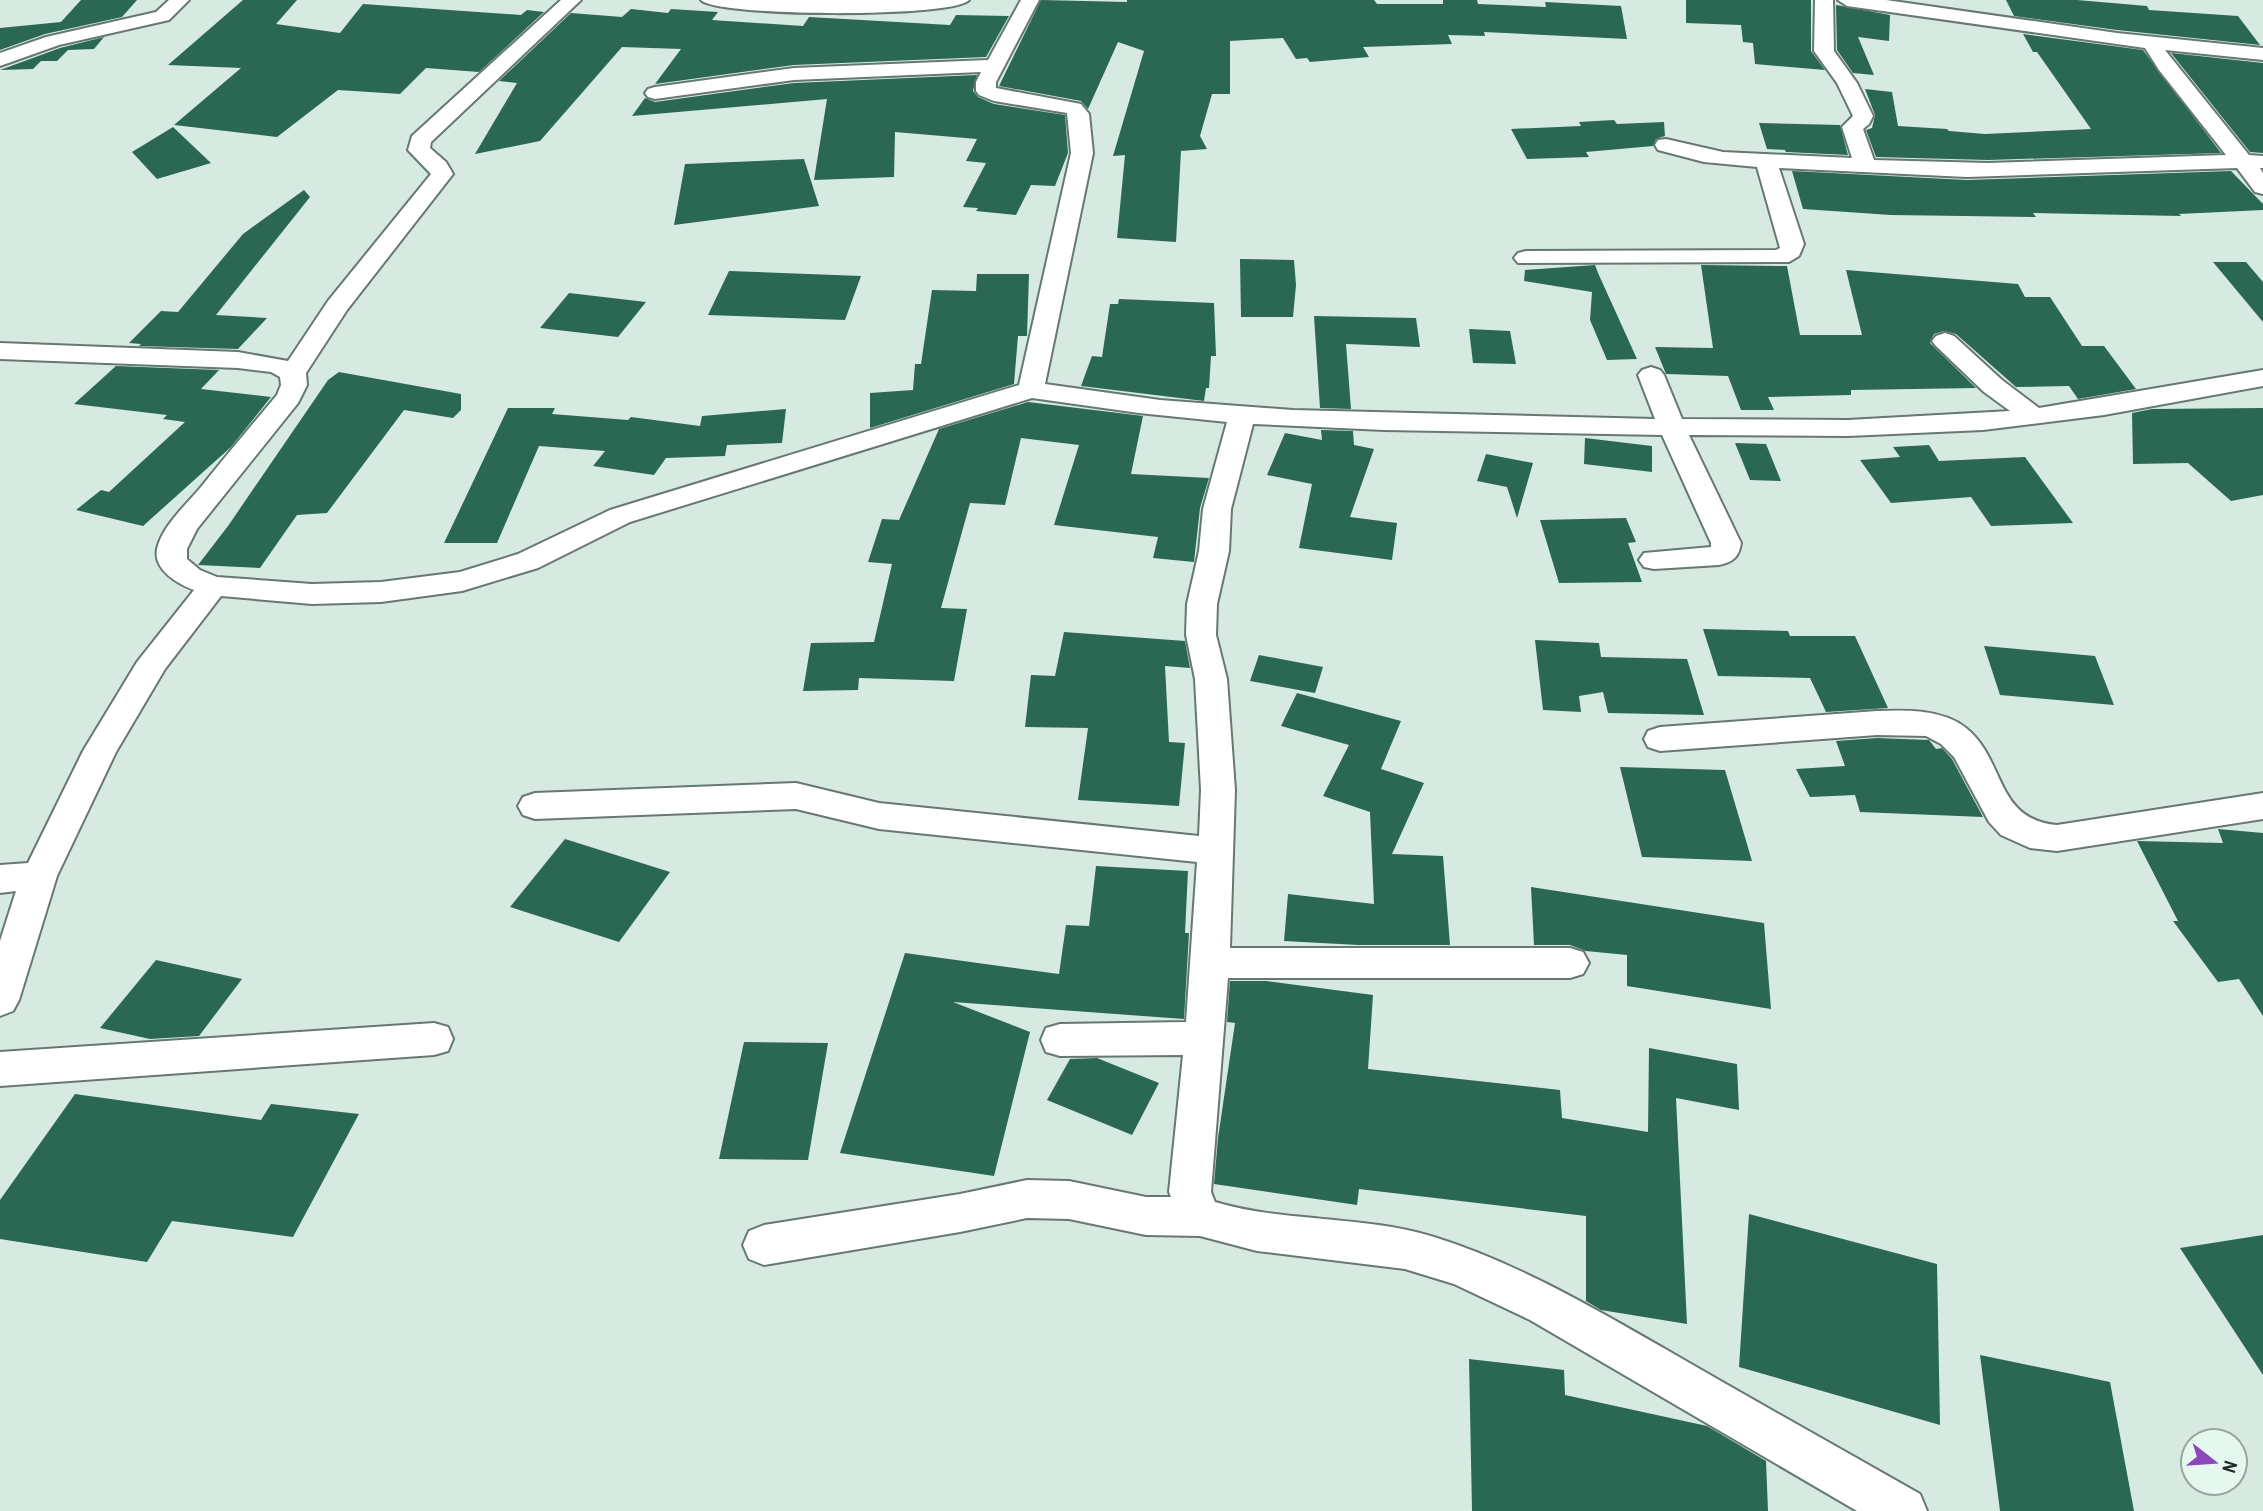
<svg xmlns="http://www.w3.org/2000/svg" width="2263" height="1511" font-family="'Archivo Narrow',sans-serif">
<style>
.building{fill:#2a6853}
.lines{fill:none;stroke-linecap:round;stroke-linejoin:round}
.minor-casing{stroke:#667870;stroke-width:4}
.minor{fill:#fff;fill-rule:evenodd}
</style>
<rect width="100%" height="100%" fill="#d7eae2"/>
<g class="building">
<path d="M81 0H137L122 17 45 34 0 50V28L61 22Z"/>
<path d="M243 0H297L276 24 340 33 363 4 521 15 527 10 544 12 479 72 426 68 400 94 338 90 277 137 174 125 241 68 168 65Z"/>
<path d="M1041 0 1127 2V0H1374L1377 4H1443V0H1477L1478 4 1546 7 1545 2 1621 6 1627 39 1484 32 1485 36 1448 35 1452 44 1363 47 1369 57 1310 62 1307 58 1296 59 1283 38 1230 41V94H1212L1200 136 1207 149 1181 151 1176 242 1117 238 1125 155 1113 156 1144 51 1118 42 1088 109 1081 101 999 86Z"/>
<path d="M1686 0H1811V51L1825 70 1755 64 1753 43 1743 42 1741 25 1686 23Z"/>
<path d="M2006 0H2077L2147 6 2149 10 2238 16 2260 45 2117 30 2014 16Z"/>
<path d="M1836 5 1890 15 1889 41 1858 37 1874 75 1853 73 1837 50Z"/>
<path d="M631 9 668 13 671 9 718 12 712 20 803 26 809 17 950 25 956 15 1009 16 986 57 794 65 655 84 681 49 622 47 540 141 475 154 517 83 499 81 571 13 622 17Z"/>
<path d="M2023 34 2143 50 2221 153 1988 160 1876 157 1866 130 1872 128 1875 115 1865 89 1892 92 1898 126 1947 129 1949 131 1985 134 2091 129 2037 52H2033Z"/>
<path d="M104 37 94 49 68 50 57 61H41L33 69 0 70 60 48Z"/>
<path d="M2171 53 2263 63V153L2250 152Z"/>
<path d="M977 75 973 91 978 97 994 104 1065 115 1068 153 1055 186 1031 185 1016 215 976 211 978 208 963 207 986 163 966 161 977 139 895 132 894 177 814 180 827 99 632 116 645 98 655 102 794 83Z"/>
<path d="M1614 120 1617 124 1664 122 1665 136 1656 139 1653 146 1586 152 1589 157 1527 159 1511 129 1581 126 1579 122Z"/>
<path d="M1759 123 1840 125 1848 155 1786 152 1785 150 1767 149Z"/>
<path d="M173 127 211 163 157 179 132 152Z"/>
<path d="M804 159 819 206 674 225 685 164Z"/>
<path d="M1792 171 1967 180 2231 171 2263 204V210L2179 214 2181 216 2033 213 2036 217 1891 215 1803 209Z"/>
<path d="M304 190 310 197 216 315 267 318 238 349 139 346 141 344 129 343 161 311 178 312 243 234Z"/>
<path d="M1240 259 1294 260 1296 285 1293 317H1241Z"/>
<path d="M2213 262H2246L2263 282V322Z"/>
<path d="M1595 265 1598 273 1637 359 1607 360 1590 320 1592 292 1524 281 1525 270Z"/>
<path d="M1701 265 1787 266 1800 335H1862L1846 270 2018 284 2025 297H2050L2082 346H2104L2136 389 2078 399 2069 386 2016 387 1956 334 1944 331 1934 334 1930 343 1976 388 1851 390V395L1768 397 1774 410H1741L1728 376 1666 374 1655 347 1713 348Z"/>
<path d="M729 271 861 276 845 320 708 315Z"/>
<path d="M977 274H1029L1027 336H1018L1014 384 870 428V393L913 390 915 364H921L932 290 976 291Z"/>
<path d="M569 293 646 302 618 337 540 328Z"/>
<path d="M1119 299 1214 303 1216 356H1211L1209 388H1206L1204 401 1081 386 1092 356 1102 357 1110 304H1118Z"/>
<path d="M1314 316 1416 318 1420 347 1346 344 1351 409 1320 408Z"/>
<path d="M1469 329 1510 331 1516 364 1473 363Z"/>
<path d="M116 366 219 370 201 389 271 397 231 447 143 526 76 510 101 490 109 492 185 422 163 419 167 415 74 404Z"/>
<path d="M339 372 461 394V410L453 418 404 410 327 513 297 515 260 568 198 565 228 526 328 380Z"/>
<path d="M1028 402 1143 416 1131 474 1209 478 1200 508 1194 562 1153 558 1158 537 1054 525 1079 445 1021 438 1005 505 970 503 941 608 967 609 954 681 859 678 858 690 803 691 811 643 874 642 892 564 868 562 882 519 899 520 939 429Z"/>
<path d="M508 408H555L552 414 628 420 631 417 700 426 702 416 786 409 782 443 727 445 725 456 666 458 654 475 593 466 605 451 539 446 497 543H444Z"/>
<path d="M2263 408V495L2231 501 2188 463 2133 464 2132 413 2152 409Z"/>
<path d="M1321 430 1353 431 1354 445 1374 449 1350 517 1397 523 1392 560 1299 548 1312 484 1267 475 1285 433 1322 440Z"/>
<path d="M1585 438 1652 446V472L1584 464Z"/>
<path d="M1735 443 1766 444 1781 481 1750 480Z"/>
<path d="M1929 445 1939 461 2025 457 2073 523 1991 526 1971 497 1891 503 1860 460 1900 457 1893 447Z"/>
<path d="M1486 454 1533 463 1517 518 1507 487 1477 481Z"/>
<path d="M1626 518 1636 542 1628 543 1642 582 1559 583 1540 520Z"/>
<path d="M1703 629 1788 631 1790 636H1855L1888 708 1826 712 1810 678 1718 676Z"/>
<path d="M1064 632 1185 641 1190 668 1165 666 1169 742 1185 743 1179 806 1078 800 1088 728 1025 727 1031 675 1055 676Z"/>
<path d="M1535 640 1599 643 1601 657 1687 659 1704 715 1608 713 1603 692 1579 696 1581 712 1543 710Z"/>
<path d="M1984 646 2095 656 2114 705 2000 695Z"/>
<path d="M1259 655 1323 667 1315 693 1250 681Z"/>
<path d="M1297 693 1401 721 1381 769 1424 783 1392 854 1443 856 1450 945H1358L1284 941 1288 894 1374 904 1370 812 1323 796 1349 745 1281 726Z"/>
<path d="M1877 738 1929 740 1936 749 1942 748 1952 759 1983 817 1860 812 1855 795 1810 797 1796 769 1845 766 1836 741Z"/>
<path d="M1620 767 1725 770 1752 861 1642 857Z"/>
<path d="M2218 829 2263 833V1016L2239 979 2218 982 2173 921H2178L2137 841 2223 843Z"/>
<path d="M565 839 670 872 619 942 510 907Z"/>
<path d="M1096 866 1188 871 1185 933H1189L1184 1019 953 1002 1030 1032 994 1176 840 1153 905 953 1059 974 1066 925 1089 926Z"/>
<path d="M1531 887 1764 923 1771 1009 1627 986V955L1586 951 1570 945H1534Z"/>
<path d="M156 960 242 979 199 1036 150 1039 100 1028Z"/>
<path d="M1230 981H1266L1373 995 1368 1069 1560 1090 1562 1118 1648 1132 1649 1048 1737 1064 1739 1110 1676 1098 1687 1324 1601 1310 1586 1301V1216L1359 1189 1357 1205 1214 1184 1218 1138 1235 1023 1227 1022Z"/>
<path d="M744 1042 828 1043 808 1160 719 1159Z"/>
<path d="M1097 1058 1159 1083 1132 1135 1047 1100 1070 1059Z"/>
<path d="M75 1094 261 1120 271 1104 359 1114 293 1237 172 1221 147 1262 0 1239V1200Z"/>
<path d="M1749 1214 1937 1264 1940 1425 1739 1367Z"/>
<path d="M2263 1235V1375L2180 1248Z"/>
<path d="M1980 1355 2110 1382 2134 1511H2000Z"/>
<path d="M1469 1359 1564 1370 1565 1395 1707 1426 1766 1461 1768 1511H1472Z"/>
</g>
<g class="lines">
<g class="minor-casing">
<g id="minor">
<path d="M169 0H189L169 20 59 45 0 66V53L46 37 156 12Z"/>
<path d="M561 0H581L431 142 430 148 446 162 453 174 347 310 306 373 307 385 298 403 197 529 187 549V559L200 570 217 577 312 584 381 582 460 572 518 554 610 510 1019 385 1071 153 1067 113 994 101 979 95 976 91V82L981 72 794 80 655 99 648 97 645 93 648 89 655 87 794 68 988 60 1021 0H1039L996 82V88L1081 104 1089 114 1093 153 1045 384 1160 400 1293 410 1655 419 1638 375 1642 370 1651 367 1660 370 1664 375 1682 419 1848 420 2010 411 1984 392 1936 346 1932 341 1936 336 1945 333 1954 336 2002 380 2039 408 2263 370V386L2104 415 1983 430 1848 436 1689 435 1741 543C1739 557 1733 562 1719 565L1654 569 1644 567 1639 560 1644 553 1711 547V543L1662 435 1384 430 1253 424 1231 509 1229 551 1217 604 1216 635 1227 679 1235 790 1230 948H1570L1583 952 1589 963 1583 974 1570 978H1228L1211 1192 1215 1202C1286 1223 1363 1215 1434 1237 1517 1263 1592 1307 1667 1350 1751 1399 1836 1446 1920 1494L1927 1511H1857L1530 1320 1454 1284 1405 1269 1257 1251 1200 1236 1146 1235 1069 1219 1027 1218 960 1232 764 1265 749 1259 743 1245 749 1231 764 1225 960 1194 1027 1180 1069 1181 1146 1197H1171L1169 1192 1183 1055 1060 1056 1046 1052 1041 1040 1046 1028 1060 1024 1186 1022 1197 862 879 829 796 809 535 819 523 815 518 806 523 797 535 793 796 783 879 803 1199 836 1201 790 1195 679 1186 635 1187 604 1199 551 1203 509 1227 422 1139 413 1032 398 630 522 538 568 462 591 381 602 312 604 221 596 165 669 116 752 57 876 19 1000 13 1011 0 1016V941L16 891 0 893V865L28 863 83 751 137 662 194 590C178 584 153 570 157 549 162 526 187 504 201 487 226 456 251 426 277 395L281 385 280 377 271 372 238 368 0 359V343L238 352 288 361 328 301 431 174 408 150 412 136Z"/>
<path d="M701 0H969C955 18 715 17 701 0Z"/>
<path d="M1815 0H1833L1834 51 1857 83 1873 116 1869 124 1863 129 1874 160 1988 163 2226 155 2159 70 2145 48 1847 6 1838 0H1886L2117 33 2263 48V60L2165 50 2249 155 2263 156V168H2260L2263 173V194L2255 192 2237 168 1967 177 1779 168 1804 244 1799 256 1789 262 1518 263 1514 258 1518 253 1526 251 1776 250 1780 248 1757 167 1704 162 1658 150 1655 145 1658 140 1666 139 1723 152 1852 158 1842 127 1853 116 1837 83 1814 51Z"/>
<path d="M1877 711C1906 710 1942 709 1966 728 2006 760 1994 819 2057 825L2263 793V819L2057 851 2030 848 2001 835 1989 822 1954 757 1941 744 1926 736 1877 735 1660 751 1648 747 1644 739 1648 731 1660 727Z"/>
<path d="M434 1023 448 1027 453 1039 448 1051 434 1055 0 1086V1052Z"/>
</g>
</g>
<use href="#minor" class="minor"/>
</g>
<g transform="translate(2214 1462) rotate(107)"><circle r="33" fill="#e4f8ef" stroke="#97a69f" stroke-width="2"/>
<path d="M0-5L12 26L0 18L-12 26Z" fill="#8c47bb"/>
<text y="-10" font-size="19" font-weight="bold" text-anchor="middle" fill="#232b28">N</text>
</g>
</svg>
